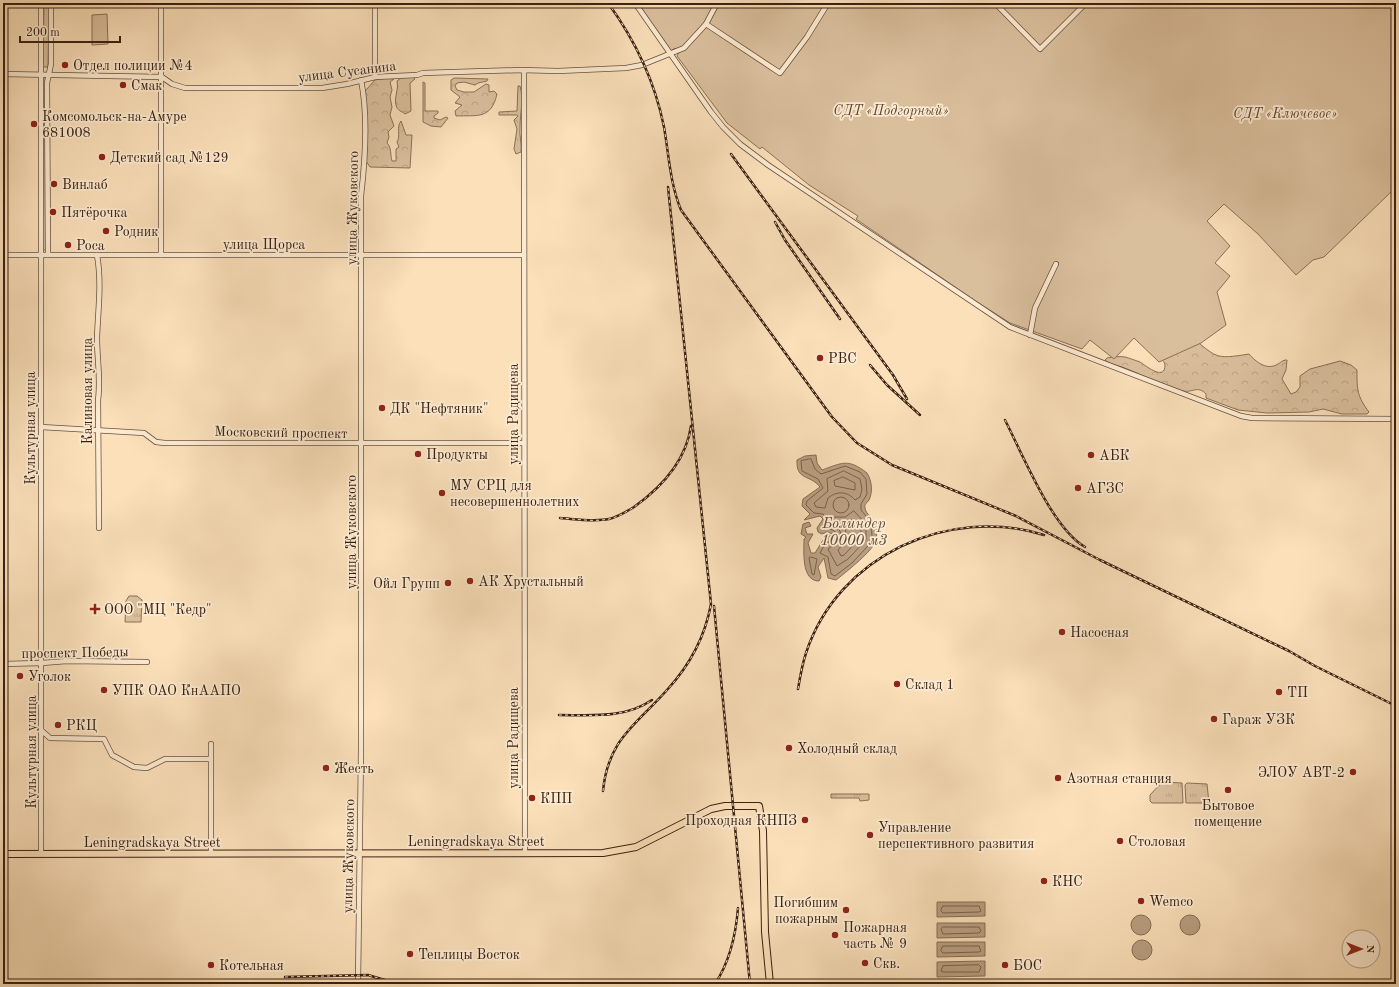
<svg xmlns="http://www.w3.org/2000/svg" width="1399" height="987" font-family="'Old Standard TT',serif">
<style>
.grass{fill:url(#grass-tufts);stroke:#8a7057}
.forest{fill:url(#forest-crowns);stroke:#8a7057}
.garden{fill:#dabf9d;stroke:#8a7057}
.water{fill:#b99f81;stroke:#866c54}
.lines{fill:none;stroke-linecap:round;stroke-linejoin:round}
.shore{stroke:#7a6049;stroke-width:1}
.minor-casing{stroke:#6a503b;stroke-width:6}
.major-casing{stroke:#3a2011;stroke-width:8}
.minor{stroke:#fcebd2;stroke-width:4.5}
.major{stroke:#fbe0ba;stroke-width:6}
.rail-casing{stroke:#3a2011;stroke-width:2.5}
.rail{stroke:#fcebd2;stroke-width:1;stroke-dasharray:3;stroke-linecap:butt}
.poi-dot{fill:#8f2418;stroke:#fcebd2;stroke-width:1.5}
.labels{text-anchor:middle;stroke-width:3.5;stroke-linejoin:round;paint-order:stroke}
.poi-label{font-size:14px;fill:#3a2011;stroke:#fcebd2;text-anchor:start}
.street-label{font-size:14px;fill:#3a2011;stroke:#fcebd2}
.park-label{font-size:14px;font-style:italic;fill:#624834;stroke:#fcebd2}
.water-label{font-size:15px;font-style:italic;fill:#664c38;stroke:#fcebd2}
</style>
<defs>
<pattern id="grass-tufts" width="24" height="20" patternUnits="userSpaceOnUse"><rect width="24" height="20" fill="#dabf9d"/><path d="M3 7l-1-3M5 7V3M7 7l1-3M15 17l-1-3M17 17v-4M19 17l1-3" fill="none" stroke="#bca486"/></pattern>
<pattern id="forest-crowns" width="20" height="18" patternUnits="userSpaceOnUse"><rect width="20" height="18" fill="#dabf9d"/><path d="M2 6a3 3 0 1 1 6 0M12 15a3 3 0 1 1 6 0" fill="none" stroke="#bca486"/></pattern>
</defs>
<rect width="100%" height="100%" fill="#fbe0ba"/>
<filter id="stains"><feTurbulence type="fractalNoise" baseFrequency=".005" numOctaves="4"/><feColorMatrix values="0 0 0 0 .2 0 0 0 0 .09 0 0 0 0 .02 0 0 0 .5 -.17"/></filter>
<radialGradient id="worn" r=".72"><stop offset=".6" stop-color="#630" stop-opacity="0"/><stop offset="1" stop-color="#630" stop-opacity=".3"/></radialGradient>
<g class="grass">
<path d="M44 3H49L48 67H43Z"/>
<path d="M43 77 46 78V250H43Z"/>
<path d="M129 596H137L142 600 141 622H125L126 601Z"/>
<path d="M1162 782 1182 783 1183 803H1152L1150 801V795Z"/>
<path d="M1187 783 1207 784 1209 803H1186L1185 785Z"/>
<path d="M831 794H869V800L860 801 859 798H831Z"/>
</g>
<g class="forest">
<path d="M402 77H413L415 79 410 83 411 111 405 114C402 111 397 111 396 105 394 97 399 89 397 81Z"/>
<path d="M384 78 394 79 390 82 392 90 390 97 392 107 390 115 394 126 388 132 389 137 387 143C392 148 390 155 392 161H396V149L399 147 397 142C401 136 396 127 401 121L406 135H412L410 168 370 167 366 161 365 91 375 80Z"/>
<path d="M454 78 488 79 487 81 478 83 475 85 464 82 457 83 455 86 457 90 464 92H474L486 84 489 85V92L494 91 497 94C491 120 477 115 456 116L455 111 462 105 455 103 460 97 451 90V80Z"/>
<path d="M423 82 425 83V111H438V113L434 116V118L440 120 446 117 448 118 441 127 431 126 423 122Z"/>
<path d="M518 86H520C524 100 520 113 520 127 519 135 522 143 521 152L516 154 514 149 517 129 514 120 518 116 517 115H499V112L517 111Z"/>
<path d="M1189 335C1217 357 1213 360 1249 354 1256 362 1267 371 1278 364 1282 362 1282 360 1287 360L1286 370 1282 379 1291 394 1296 392 1300 387V376L1310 369 1340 361 1351 365 1357 370C1357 390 1357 396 1369 412L1367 414H1342L1323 409 1309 412 1267 413 1238 410 1206 398V394C1198 385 1192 393 1183 391 1162 388 1142 374 1122 367 1116 365 1110 365 1105 360L1107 358C1112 357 1121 356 1125 357 1129 358 1137 361 1140 362 1145 365 1165 382 1165 365 1165 362 1162 360 1160 358Z"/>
</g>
<g class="garden">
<path d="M637 3H1396V178L1393 190 1324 257 1313 260 1296 275 1258 234 1224 204 1207 221 1230 246 1215 263 1230 276 1217 292 1226 325 1201 343 1159 362 1134 338 1114 359 1090 340 1082 349 1010 323 974 300 856 219 858 216 809 185 762 147 760 149 727 123 677 56 679 52 675 48 671 51Z"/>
<path d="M107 14 108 44 92 45V15Z"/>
</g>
<g class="water">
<path d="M816 455 817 463 822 470C842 463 848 458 867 473 872 481 873 492 869 500 867 503 864 504 865 508 866 515 874 518 876 526 877 531 877 539 874 544 870 553 845 573 836 580L828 578 824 558 818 567 821 577 819 581C801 581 804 551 804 539L806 537 801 534 803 524 809 522 811 526 805 528 807 534H813L808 543 811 553H815L823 540 833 534 827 532 822 534 818 532 817 528 823 519 820 516 804 520 810 514 802 506 803 499 820 487C810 474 796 481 797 460L805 456Z"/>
<path d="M937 902H985V916L937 917Z"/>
<circle cx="1141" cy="925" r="10"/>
<circle cx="1190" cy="925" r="10"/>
<path d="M937 923H985V937L937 938Z"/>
<circle cx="1142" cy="950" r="10"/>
<path d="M937 942H985V956L937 957Z"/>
<path d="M985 961V976L937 977V962Z"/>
</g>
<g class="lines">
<g class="shore">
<path d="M811 459 815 469 821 474 845 466 860 472 866 479 867 494 861 504V510L871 522 872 536 867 547 852 563 835 576 831 574 828 557 820 553 825 544 835 538 836 533 833 530 823 528 827 519 823 514 814 513 806 505 807 501 823 488 818 479 802 471 801 461Z"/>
<path d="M844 471 860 479 862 489 860 497 855 500C848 492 838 490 828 498L825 508 816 507 814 503 828 491 827 479Z"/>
<path d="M843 477 855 483V490L835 486 834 481Z"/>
<circle cx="841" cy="505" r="8"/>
<path d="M854 511 866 524V540L848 559 837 566 828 549 839 541 841 534 838 527 831 524V517H845Z"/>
<path d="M852 520 861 528V537L844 555 841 556 838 550C846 541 848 536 844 524Z"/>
<path d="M811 557 817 559 814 575 812 574 809 558Z"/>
<path d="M943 906H979L981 911 979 912 943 913 941 911Z"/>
<path d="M943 927H979L981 931 979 933 943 934 941 929Z"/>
<path d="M943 946H979L981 951 979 952 943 953 941 951Z"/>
<path d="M979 965 981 967 979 972H943L941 971 943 966Z"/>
</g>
<g class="minor-casing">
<g id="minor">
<path d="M41 3V854"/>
<path d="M635 3 711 112 723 127 740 144 768 165 1010 327 1241 416 1252 418 1396 419"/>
<path d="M995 3 1040 49 1086 3"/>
<path d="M706 24 780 73 807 37 828 3"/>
<path d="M524 70 525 853"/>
<path d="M3 74 162 77 172 84 185 88H322L347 84 375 77 417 75 423 73 521 70 558 71 626 68 642 65 684 48 706 24 717 3"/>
<path d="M375 77V3"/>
<path d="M3 255H524"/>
<path d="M48 255 47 83 51 64V3"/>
<path d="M97 255C102 283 98 310 97 338 97 359 101 380 98 400L99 528"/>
<path d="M161 255V3"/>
<path d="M1030 335 1035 308 1056 264"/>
<path d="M41 427 144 433 156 442 165 443H524"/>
<path d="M3 664 42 663 67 661 147 662"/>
<path d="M42 731 50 738 104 739 112 755 134 767 147 768 165 759H211"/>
<path d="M211 853V744"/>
<path d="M358 984 361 750V196C365 162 368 114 361 80"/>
</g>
</g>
<g class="major-casing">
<path id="major" d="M3 854 603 853 636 847 711 809 725 806H759L763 831 765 932 770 984"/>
</g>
<use href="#minor" class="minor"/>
<use href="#major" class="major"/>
<g class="rail-casing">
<g id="rail">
<path d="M608 3C635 40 655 82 664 127 669 156 670 183 681 210L832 417 857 443 892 465 1016 516 1100 560 1289 651 1315 666 1396 706"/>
<path d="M731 154 893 375 907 399"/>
<path d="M775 222 785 240 840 319"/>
<path d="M870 365 887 385 920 415"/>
<path d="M1005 420C1023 455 1052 528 1085 547"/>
<path d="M560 518C575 519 594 522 609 519 618 517 626 512 634 507 662 487 686 461 691 426"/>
<path d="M714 606 750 984"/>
<path d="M798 689C800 677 802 665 806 653 838 556 948 505 1044 535"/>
<path d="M559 715C591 715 624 719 652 700"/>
<path d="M603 791C608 739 636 725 667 690 690 665 705 637 711 604L668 187"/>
<path d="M285 977 368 975 398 984"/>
<path d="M715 984C730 961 736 934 738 908"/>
</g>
</g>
<use href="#rail" class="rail"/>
</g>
<g class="poi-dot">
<circle cx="65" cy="65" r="4"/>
<circle cx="123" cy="85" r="4"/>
<circle cx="34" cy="124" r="4"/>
<circle cx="102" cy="157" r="4"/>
<circle cx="54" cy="184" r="4"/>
<circle cx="53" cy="212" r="4"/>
<circle cx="106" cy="231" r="4"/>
<circle cx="68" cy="245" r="4"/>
<circle cx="820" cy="358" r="4"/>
<circle cx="382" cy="408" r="4"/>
<circle cx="418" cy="454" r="4"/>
<circle cx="1091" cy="455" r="4"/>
<circle cx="1078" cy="488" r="4"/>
<circle cx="442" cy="493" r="4"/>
<circle cx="470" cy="581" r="4"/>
<circle cx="448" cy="583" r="4"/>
<path d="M93 603h4v4h4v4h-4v4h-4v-4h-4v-4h4z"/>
<circle cx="1062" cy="632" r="4"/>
<circle cx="20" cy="676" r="4"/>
<circle cx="897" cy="684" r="4"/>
<circle cx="104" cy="690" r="4"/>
<circle cx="1279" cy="692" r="4"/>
<circle cx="1214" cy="719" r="4"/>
<circle cx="58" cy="725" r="4"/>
<circle cx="789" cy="748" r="4"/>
<circle cx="326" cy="768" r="4"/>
<circle cx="1353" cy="772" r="4"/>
<circle cx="1058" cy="778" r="4"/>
<circle cx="1228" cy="790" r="4"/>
<circle cx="532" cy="798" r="4"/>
<circle cx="805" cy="820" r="4"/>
<circle cx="870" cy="835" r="4"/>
<circle cx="1120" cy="841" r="4"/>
<circle cx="1044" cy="881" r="4"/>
<circle cx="1141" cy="901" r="4"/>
<circle cx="846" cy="910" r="4"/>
<circle cx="835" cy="935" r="4"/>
<circle cx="410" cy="954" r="4"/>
<circle cx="865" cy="963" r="4"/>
<circle cx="211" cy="965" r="4"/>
<circle cx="1005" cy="965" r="4"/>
</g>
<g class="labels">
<g class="poi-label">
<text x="73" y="70">Отдел полиции №4</text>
<text x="131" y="90">Смак</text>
<text x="42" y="121">Комсомольск-на-Амуре<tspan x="42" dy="16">681008</tspan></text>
<text x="110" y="162">Детский сад №129</text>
<text x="62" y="189">Винлаб</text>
<text x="61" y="217">Пятёрочка</text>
<text x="114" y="236">Родник</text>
<text x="76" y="250">Роса</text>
<text x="828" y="363">РВС</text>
<text x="390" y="413">ДК "Нефтяник"</text>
<text x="426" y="459">Продукты</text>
<text x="1099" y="460">АБК</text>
<text x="450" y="490">МУ СРЦ для<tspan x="450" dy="16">несовершеннолетних</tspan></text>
<text x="1086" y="493">АГЗС</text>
<text x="478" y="586">АК Хрустальный</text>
<text x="440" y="588" text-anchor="end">Ойл Групп</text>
<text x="104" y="614">ООО "МЦ "Кедр"</text>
<text x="1070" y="637">Насосная</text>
<text x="28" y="681">Уголок</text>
<text x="905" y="689">Склад 1</text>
<text x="112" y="695">УПК ОАО КнААПО</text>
<text x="1287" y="697">ТП</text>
<text x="1222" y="724">Гараж УЗК</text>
<text x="66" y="730">РКЦ</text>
<text x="797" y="753">Холодный склад</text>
<text x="334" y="773">Жесть</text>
<text x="1345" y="777" text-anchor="end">ЭЛОУ АВТ-2</text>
<text x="1066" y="783">Азотная станция</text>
<text x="540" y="803">КПП</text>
<text x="1228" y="810" text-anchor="middle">Бытовое<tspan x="1228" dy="16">помещение</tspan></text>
<text x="797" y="825" text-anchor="end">Проходная КНПЗ</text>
<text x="878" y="832">Управление<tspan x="878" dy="16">перспективного развития</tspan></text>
<text x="1128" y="846">Столовая</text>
<text x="1052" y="886">КНС</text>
<text x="1149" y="906">Wemco</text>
<text x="838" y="907" text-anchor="end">Погибшим<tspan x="838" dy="16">пожарным</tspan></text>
<text x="843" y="932">Пожарная<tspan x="843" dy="16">часть № 9</tspan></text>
<text x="418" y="959">Теплицы Восток</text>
<text x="873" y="968">Скв.</text>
<text x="219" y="970">Котельная</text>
<text x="1013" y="970">БОС</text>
</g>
<g class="street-label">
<text transform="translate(347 71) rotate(-7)" y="5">улица Сусанина</text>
<text transform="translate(352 208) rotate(-89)" y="5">улица Жуковского</text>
<text x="264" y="249">улица Щорса</text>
<text transform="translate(87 391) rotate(-90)" y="5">Калиновая улица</text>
<text transform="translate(513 414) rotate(-90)" y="5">улица Радищева</text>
<text transform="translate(30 428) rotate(-90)" y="5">Культурная улица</text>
<text transform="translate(281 432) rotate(1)" y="5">Московский проспект</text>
<text transform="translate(351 532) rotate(-90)" y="5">улица Жуковского</text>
<text transform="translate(75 652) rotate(-1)" y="5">проспект Победы</text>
<text transform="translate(513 738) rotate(-90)" y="5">улица Радищева</text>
<text transform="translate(31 752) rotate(-90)" y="5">Культурная улица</text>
<text x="476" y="846">Leningradskaya Street</text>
<text x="152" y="847">Leningradskaya Street</text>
<text transform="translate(348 856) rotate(-89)" y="5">улица Жуковского</text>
</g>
<g class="park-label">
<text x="891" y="115">СДТ «Подгорный»</text>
<text x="1285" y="118">СДТ «Ключевое»</text>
</g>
<g class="water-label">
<text x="854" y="528">Болиндер<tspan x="854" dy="17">10000 м3</tspan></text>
</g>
</g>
<rect width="1399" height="987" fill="none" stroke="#fbe0ba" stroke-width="16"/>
<rect x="4" y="4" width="1391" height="979" fill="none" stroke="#3a2011" stroke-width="2"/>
<rect x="8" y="8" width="1383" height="971" fill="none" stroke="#3a2011"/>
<g transform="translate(1361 949) rotate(90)"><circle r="19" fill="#fcebd2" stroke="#ae9a85"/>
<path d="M0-3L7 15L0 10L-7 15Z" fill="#8f2418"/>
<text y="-6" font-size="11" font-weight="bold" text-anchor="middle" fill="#3a2011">N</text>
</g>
<path d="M20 36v6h100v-6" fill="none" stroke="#3a2011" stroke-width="2"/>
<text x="26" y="36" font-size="12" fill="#3a2011" stroke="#fcebd2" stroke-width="3" paint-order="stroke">200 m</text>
<rect width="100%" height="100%" filter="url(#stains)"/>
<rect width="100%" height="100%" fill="url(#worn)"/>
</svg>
